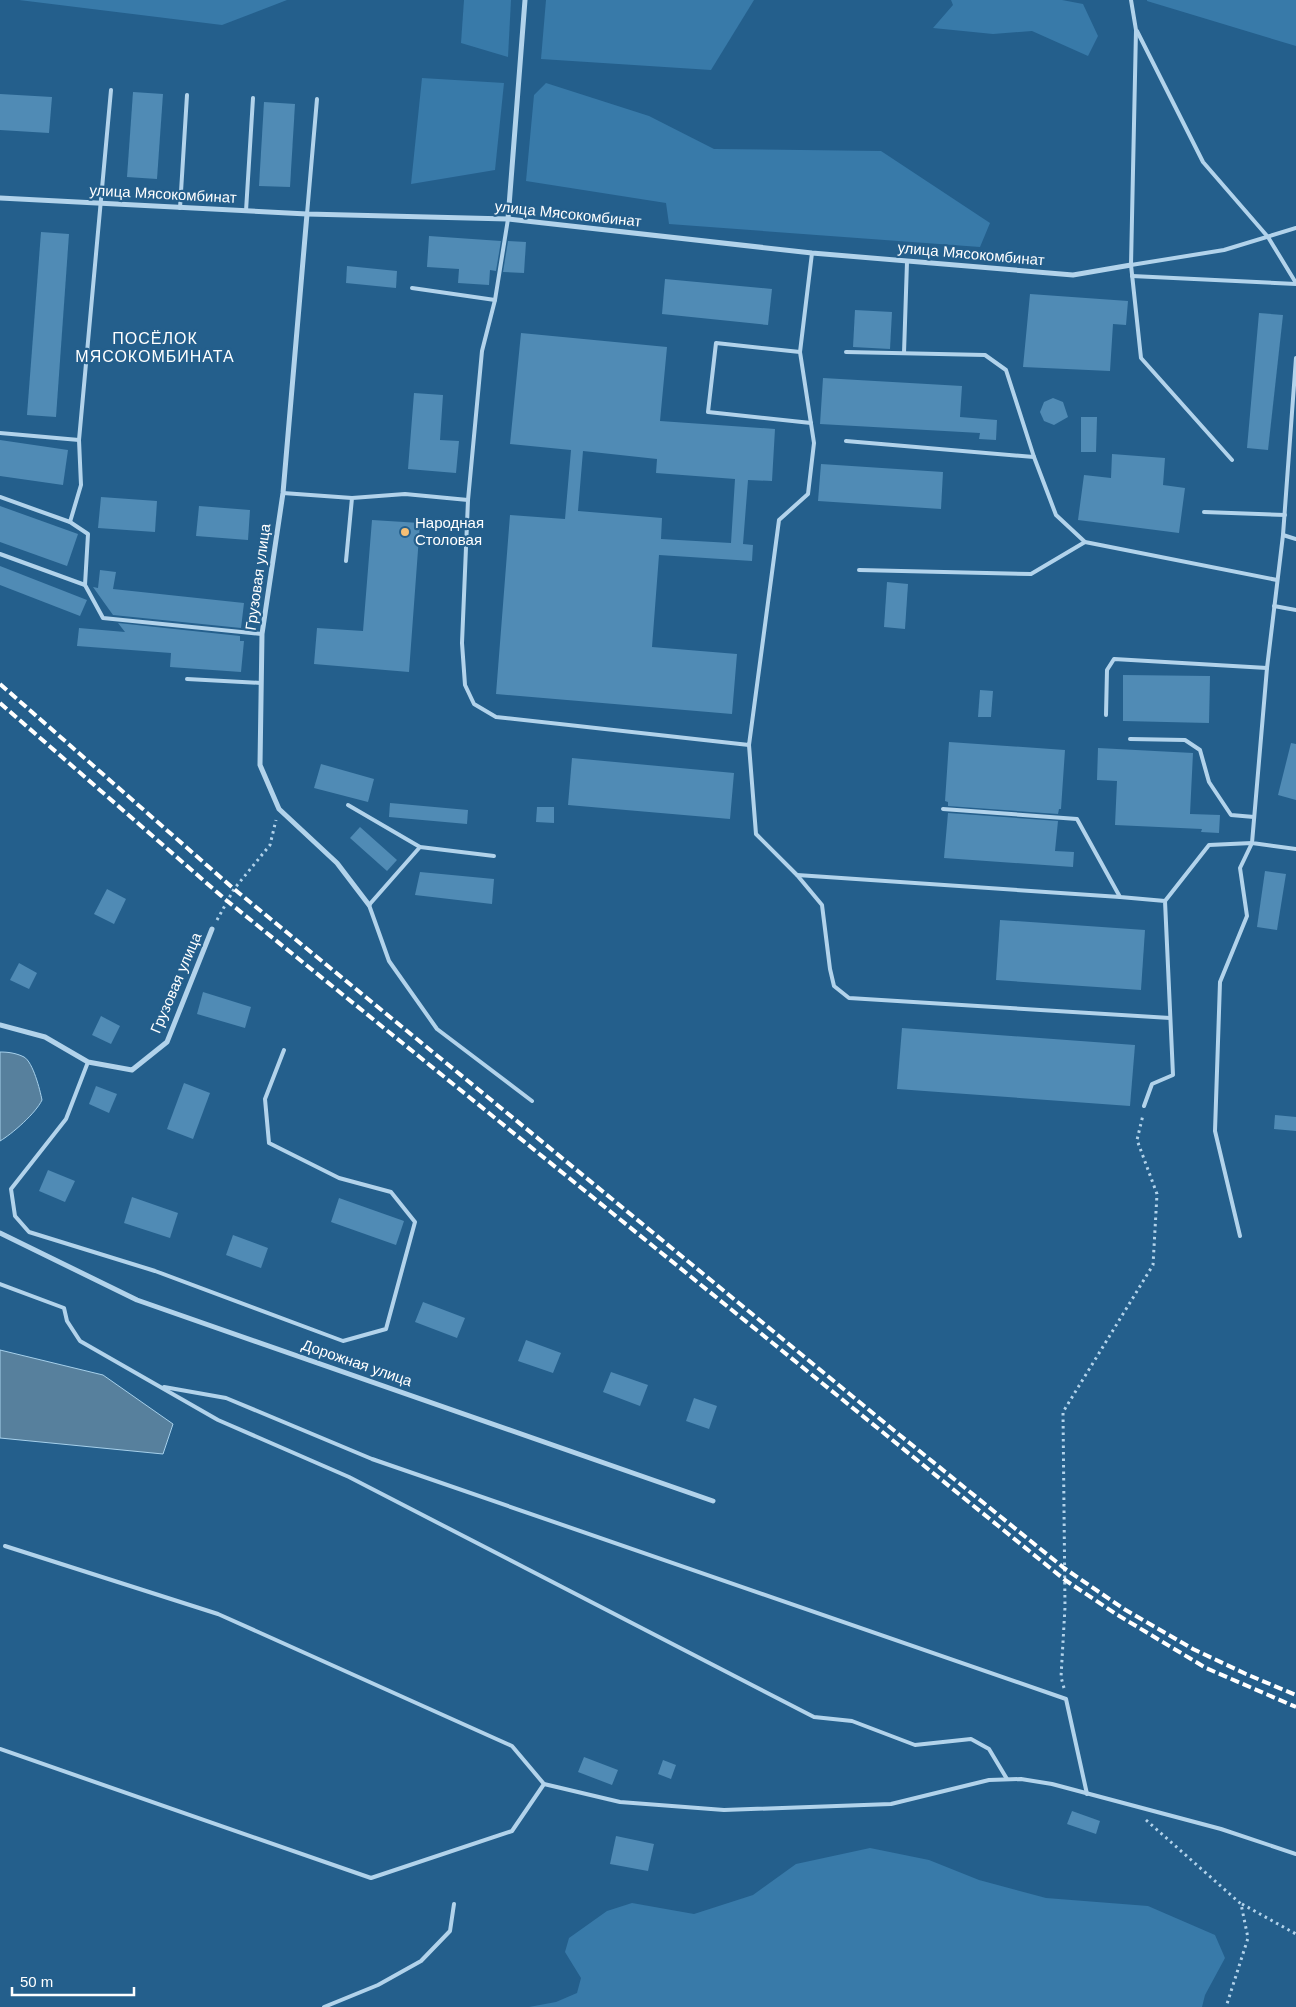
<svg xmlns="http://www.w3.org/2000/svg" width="1296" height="2007" font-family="Arial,sans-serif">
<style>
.green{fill:#387aa9}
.water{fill:#57809d;stroke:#a6d0eb}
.building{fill:#508bb5;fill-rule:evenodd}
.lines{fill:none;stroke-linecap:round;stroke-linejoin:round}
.path{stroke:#b2d3eb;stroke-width:3;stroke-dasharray:2.5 4;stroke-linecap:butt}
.lane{stroke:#b2d3eb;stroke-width:4}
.street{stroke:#b2d3eb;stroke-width:5}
.rail{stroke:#fff;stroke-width:4;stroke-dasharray:9 4;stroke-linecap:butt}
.poi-dot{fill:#f5bf75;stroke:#245f8c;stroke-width:2}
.labels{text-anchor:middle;stroke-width:4.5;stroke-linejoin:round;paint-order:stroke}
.street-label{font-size:15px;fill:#fff;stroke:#245f8c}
.poi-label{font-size:15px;fill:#fff;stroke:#245f8c;text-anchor:start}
.neighbourhood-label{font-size:16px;letter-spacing:1px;fill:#fff;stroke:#245f8c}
</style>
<rect width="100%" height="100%" fill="#245f8c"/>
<g class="green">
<path d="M19 0H287L222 25Z"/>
<path d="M464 0H511L508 57 461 43Z"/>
<path d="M546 0H754L711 70 541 59Z"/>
<path d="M951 0H1062L1083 4 1098 36 1088 56 1032 31 993 34 933 28 953 5Z"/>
<path d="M1147 0H1296V46L1147 1Z"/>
<path d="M422 78 504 83 495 170 411 184Z"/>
<path d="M546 83 649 116 714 149 881 151 990 223 980 247 669 224 666 203 526 181 534 95Z"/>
<path d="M870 1848 929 1860 979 1880 1046 1898 1148 1906 1215 1935 1225 1958 1205 1995 1202 2007H474H529L556 2002 577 1993 581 1978 565 1952 569 1938 607 1911 632 1903 694 1914 753 1895 796 1864Z"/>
</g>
<g class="water">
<path d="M0 1052C8 1052 16 1053 24 1057 33 1062 40 1090 42 1100 36 1113 12 1134 0 1141Z"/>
<path d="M0 1350 103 1375 173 1424 163 1454 0 1438Z"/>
</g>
<g class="building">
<path d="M133 92 163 94 157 179 127 177Z"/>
<path d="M0 94 52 97 49 133 0 130Z"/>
<path d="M264 102 295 104 290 187 259 186Z"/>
<path d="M41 232 69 234 56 417 27 415Z"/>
<path d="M429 236 501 241 496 271 490 270 489 285 458 283 459 269 427 267Z"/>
<path d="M508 241 526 242 524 273 503 272Z"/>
<path d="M347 266 397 271 396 288 346 283Z"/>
<path d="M665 279 772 289 768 325 662 314Z"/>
<path d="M1030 294 1128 301 1126 325 1113 324 1110 371 1023 367Z"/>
<path d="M855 310 892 312 890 349 853 347Z"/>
<path d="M1259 313 1283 315 1268 450 1247 448Z"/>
<path d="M521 333 667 347 660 421 775 429 772 481 748 480 743 544 753 545 752 561 659 555 652 647 737 654 732 714 496 694 510 515 565 519 571 450 510 444ZM583 451 657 459 656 473 735 479 731 543 661 539 662 518 578 511Z"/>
<path d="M823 378 962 386 960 417 997 420 996 440 979 439 980 433 820 424Z"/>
<path d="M414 393 443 395 440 440 459 441 456 473 408 469Z"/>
<path d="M1053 398 1063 402 1068 417 1054 425 1044 421 1040 412 1044 402Z"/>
<path d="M1081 417H1097L1096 452H1081Z"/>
<path d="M0 440 68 450 63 485 0 476Z"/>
<path d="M1112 454 1165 458 1163 485 1185 488 1179 533 1078 520 1084 475 1111 478Z"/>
<path d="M821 464 943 472 941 509 818 501Z"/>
<path d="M101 497 157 501 155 532 98 528Z"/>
<path d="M0 506 78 534 67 566 0 542Z"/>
<path d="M199 506 250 510 248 540 196 536Z"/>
<path d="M372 520 420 523 409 672 314 664 317 628 363 631Z"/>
<path d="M0 566 87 600 80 616 0 585Z"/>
<path d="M100 570 116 572 113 589 244 603 241 628 113 615 93 587 98 588Z"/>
<path d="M887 582 908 584 905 629 884 627Z"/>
<path d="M118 623 240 636V641H244L241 672 170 667 171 653 77 646 79 628 125 632Z"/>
<path d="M1123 675 1210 676 1209 723 1123 721Z"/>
<path d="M980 690 993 691 991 717H978Z"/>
<path d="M949 742 1065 750 1061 809H1059L1058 814 948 806V802L945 801Z"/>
<path d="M1291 743 1296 744V800L1278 795Z"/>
<path d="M1098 748 1193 753 1190 814 1220 815 1219 833 1201 832 1202 829 1115 825 1117 781 1097 780Z"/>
<path d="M572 758 734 773 730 819 568 805Z"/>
<path d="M321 764 374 779 368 802 314 788Z"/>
<path d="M390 803 468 810 467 824 389 817Z"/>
<path d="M537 807H554V823L536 822Z"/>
<path d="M948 813 1058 821 1055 851 1074 852 1073 867 944 858Z"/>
<path d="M360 827 397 860 387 871 350 838Z"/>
<path d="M1265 871 1286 874 1277 930 1257 927Z"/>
<path d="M420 872 494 879 492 904 415 895Z"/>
<path d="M107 889 126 899 114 924 94 914Z"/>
<path d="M1000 920 1145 930 1141 990 996 980Z"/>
<path d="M19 963 37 973 29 989 10 980Z"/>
<path d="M203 992 251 1007 245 1028 197 1014Z"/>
<path d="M101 1016 120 1026 111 1044 92 1035Z"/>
<path d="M902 1028 1135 1045 1130 1106 897 1089Z"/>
<path d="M184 1083 210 1093 193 1139 167 1129Z"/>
<path d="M96 1086 117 1094 109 1113 89 1104Z"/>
<path d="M1275 1115 1296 1117V1131L1274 1129Z"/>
<path d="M48 1170 75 1181 65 1202 39 1191Z"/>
<path d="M132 1197 178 1213 170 1238 124 1223Z"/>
<path d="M339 1198 404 1221 396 1245 331 1222Z"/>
<path d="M233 1235 268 1248 261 1268 226 1255Z"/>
<path d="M423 1302 465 1318 457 1338 415 1322Z"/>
<path d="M526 1340 561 1353 553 1373 518 1361Z"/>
<path d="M611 1372 648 1385 640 1406 603 1392Z"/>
<path d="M694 1398 717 1406 709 1429 686 1421Z"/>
<path d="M584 1757 618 1770 612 1785 578 1772Z"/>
<path d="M663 1760 676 1765 671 1779 658 1774Z"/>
<path d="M1072 1811 1100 1821 1096 1834 1067 1824Z"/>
<path d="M616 1836 654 1844 648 1871 610 1864Z"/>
</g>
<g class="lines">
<g class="path">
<path d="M217 920 234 889 270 845 276 820"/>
<path d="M1064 1688 1061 1677 1065 1607 1063 1412 1153 1265 1157 1194 1137 1140 1143 1115"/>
<path d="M1146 1820 1241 1904 1248 1938 1226 2007"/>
<path d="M1242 1904 1296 1934"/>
</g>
<g class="lane">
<path d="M1131 0 1136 30 1131 265 1141 358 1232 460"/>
<path d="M1137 31 1203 162 1268 237 1296 283"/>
<path d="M180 208 187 95"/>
<path d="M246 211 253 98"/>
<path d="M307 214 317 99"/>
<path d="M508 219 495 300 482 351 468 500 462 643 465 685 474 704 496 717 749 745 779 520 808 494 814 443 800 352 812 253"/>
<path d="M1131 265 1224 250 1296 228"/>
<path d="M1132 276 1296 284"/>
<path d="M412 288 495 300"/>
<path d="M800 352 716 343 708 412 811 423"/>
<path d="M846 352 985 355 1006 370 1034 457 1056 515 1085 542 1277 580"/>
<path d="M904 353 907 262"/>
<path d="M1296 358 1283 535 1267 668 1252 843 1296 849"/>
<path d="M0 433 79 440"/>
<path d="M846 441 1034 457"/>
<path d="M283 493 352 498"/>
<path d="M0 497 70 522 81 485 79 440 111 90"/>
<path d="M1204 512 1285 515"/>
<path d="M70 522 88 534 85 585"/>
<path d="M1283 535 1296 539"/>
<path d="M0 554 85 585 103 618 262 634"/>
<path d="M346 561 352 498 405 494 468 500"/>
<path d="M859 570 1031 574 1085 542"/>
<path d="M1274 606 1296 610"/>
<path d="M187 679 261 683"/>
<path d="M1106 715 1107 670 1114 659 1267 668"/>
<path d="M1130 739 1185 740 1200 750 1209 782 1231 815 1254 817"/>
<path d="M749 745 756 834 797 875 822 905 830 969 834 986 849 998 1170 1018"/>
<path d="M348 805 420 847 494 856"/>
<path d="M943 809 1077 819 1120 897 1165 901 1173 1075 1152 1084 1144 1106"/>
<path d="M420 847 369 905 389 961 437 1029 532 1101"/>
<path d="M797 875 1120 897"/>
<path d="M1165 901 1209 845 1252 843 1240 868 1247 916 1220 982 1215 1131 1240 1236"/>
<path d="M88 1062 66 1119 11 1189 15 1216 29 1232 155 1271 343 1341 386 1329 415 1222 391 1192 339 1178 269 1143 265 1099 284 1050"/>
<path d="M0 1284 64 1308 67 1321 80 1341 218 1420 349 1477 814 1717 852 1721 915 1745 971 1739 989 1749 1007 1779"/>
<path d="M164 1387 226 1398 372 1459 1066 1699 1087 1794"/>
<path d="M5 1546 218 1614 512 1746 544 1784 620 1802 724 1810 891 1804 989 1780 1021 1779 1052 1784 1221 1829 1296 1854"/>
<path d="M0 1749 371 1878 512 1831 544 1784"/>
<path d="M324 2007 378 1985 421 1961 450 1931 454 1904"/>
</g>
<g class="street">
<path d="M0 198 307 214 508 219 812 253 1073 275 1131 265"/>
<path d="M307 214 283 493 262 634 260 765 279 809 337 863 369 905"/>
<path d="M508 219 525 0"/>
<path d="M0 1025 45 1037 88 1062 132 1070 167 1042 212 929"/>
<path d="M0 1233 137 1300 713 1501"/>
</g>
<g class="rail">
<path d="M0 684 234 889 896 1432 1064 1568 1124 1609 1193 1649 1246 1674 1296 1695"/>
<path d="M0 703 226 900 1065 1580 1116 1614 1206 1668 1296 1707"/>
</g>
</g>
<circle class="poi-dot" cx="405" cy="532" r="5"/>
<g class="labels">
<g class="street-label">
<text transform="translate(163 194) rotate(3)" y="5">улица Мясокомбинат</text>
<text transform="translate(568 214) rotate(6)" y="5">улица Мясокомбинат</text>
<text transform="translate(971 254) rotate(5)" y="5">улица Мясокомбинат</text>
<text transform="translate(258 577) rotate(-82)" y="5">Грузовая улица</text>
<text transform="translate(176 983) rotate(-67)" y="5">Грузовая улица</text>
<text transform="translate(357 1363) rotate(19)" y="5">Дорожная улица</text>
</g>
<g class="poi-label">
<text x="415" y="528">Народная<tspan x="415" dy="17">Столовая</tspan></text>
</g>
<g class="neighbourhood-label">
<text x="155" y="344">ПОСЁЛОК<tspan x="155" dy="18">МЯСОКОМБИНАТА</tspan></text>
</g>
</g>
<path d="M12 1987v8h122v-8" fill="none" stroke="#ffffff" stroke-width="2.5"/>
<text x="20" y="1987" font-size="15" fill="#ffffff" stroke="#245f8c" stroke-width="4" paint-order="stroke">50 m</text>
</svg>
